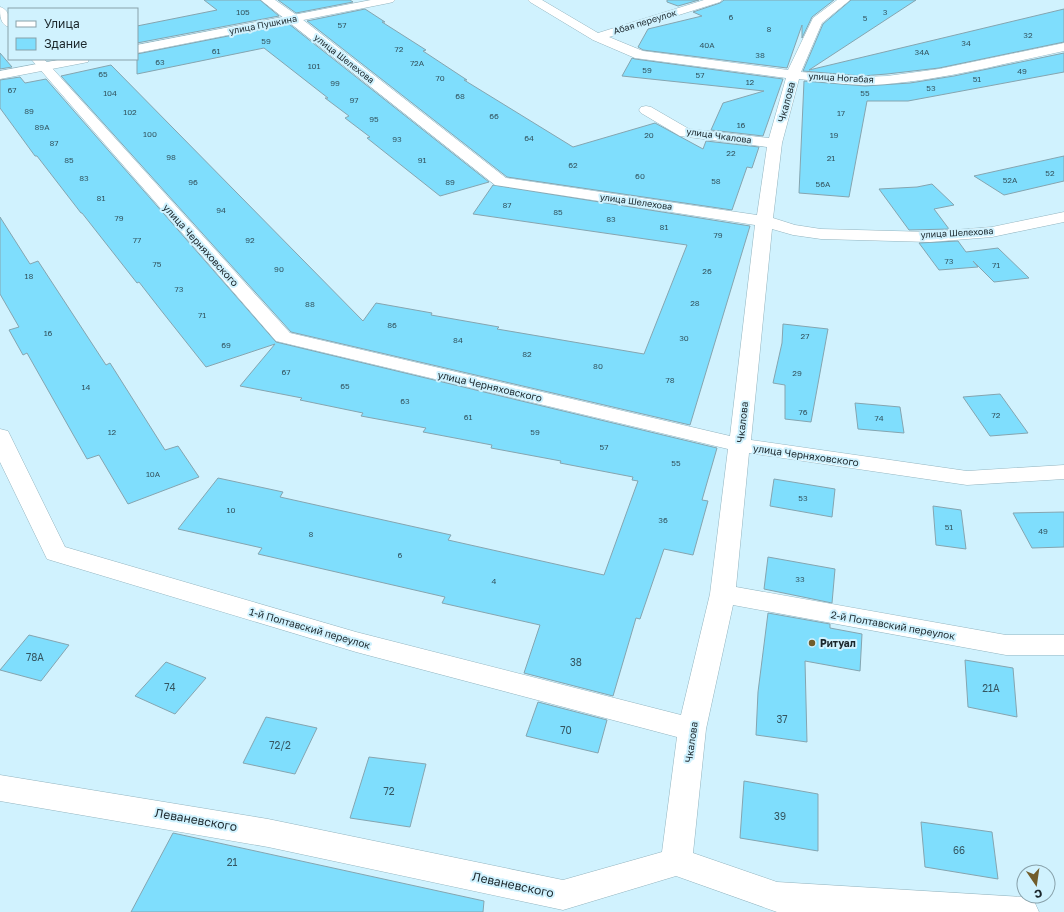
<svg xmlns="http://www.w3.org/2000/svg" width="1064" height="912" font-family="'Golos Text',sans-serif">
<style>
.building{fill:#7fdefd;stroke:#85a5b0}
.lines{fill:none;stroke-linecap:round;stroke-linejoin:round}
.street-casing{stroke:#93b4bf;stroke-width:1}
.secondary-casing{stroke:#93b4bf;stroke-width:1}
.street{fill:#fff;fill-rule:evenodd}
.secondary{fill:#fff;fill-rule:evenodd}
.poi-dot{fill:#715d2c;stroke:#d0f2fe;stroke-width:1.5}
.labels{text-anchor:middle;stroke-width:4;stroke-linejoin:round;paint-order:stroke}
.number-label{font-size:8px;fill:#345560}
.far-street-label{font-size:9px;fill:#1b272c;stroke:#d0f2fe}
.street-label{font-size:10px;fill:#1b272c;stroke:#d0f2fe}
.poi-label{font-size:10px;font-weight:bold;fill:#1b272c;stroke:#d0f2fe;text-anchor:start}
.near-number-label{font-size:10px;fill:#345560}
.near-street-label{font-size:12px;fill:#1b272c;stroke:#d0f2fe}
</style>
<rect width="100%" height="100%" fill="#d0f2fe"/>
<g class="building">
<path d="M204 0H260L279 16 137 43V26L217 10Z"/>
<path d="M278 0H350L353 2 296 13Z"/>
<path d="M667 0H699L678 6 667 2Z"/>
<path d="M724 0H834L812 17 802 38V25L787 68 643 50 638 47 648 29 702 16 693 12 720 3Z"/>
<path d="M851 0H916L809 70 1064 9V42L939 68 887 74 862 76 803 71 823 24Z"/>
<path d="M365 9 385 22H382L426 50 423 51 467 80H464L573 147 655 123 703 149 706 141 759 147 752 168 747 167 732 210 507 177 307 21Z"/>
<path d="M289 24 489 182 440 196 367 138 370 137 345 118 349 116 325 98H328L264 48 137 74V54Z"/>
<path d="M0 53 12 67 0 69Z"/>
<path d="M1064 53V72L908 101H867L849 197 799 193 804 81 865 86 910 83 954 76Z"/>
<path d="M632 58 635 59 783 79 763 136 711 130 723 103 764 91 622 76Z"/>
<path d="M111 65 363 321 376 303 432 313 431 315 499 327 497 329 644 354 687 245 473 214 493 185 750 226 690 425 291 332 61 76Z"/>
<path d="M20 77 25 83 46 79 276 342 717 448 702 500 708 501 693 555 664 549 640 619 636 618 613 696 524 673 540 625 442 603 445 597 258 554 262 548 178 529 218 478 283 492 280 497 451 535 448 540 604 575 638 481 632 480 633 477 560 463 561 461 491 448 492 445 423 432 426 428 361 416 363 413 300 400 302 398 240 386 275 344 206 367 160 309 139 282 137 283 82 213H81L37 156H35L0 108V80Z"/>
<path d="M1064 156V181L1004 195 974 176Z"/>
<path d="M932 184 954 205 934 209 949 229 909 230 879 189 917 187Z"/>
<path d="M0 217 30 264 38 261 106 365 110 363 165 450 178 446 199 477 128 504 99 455 87 459 27 353 23 355 9 330 19 327 0 294Z"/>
<path d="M958 241 966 252 998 248 1029 278 994 282 973 261 978 267 939 270 919 243Z"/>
<path d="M783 324 828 329 811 422 785 419V385L773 383 782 343Z"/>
<path d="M1000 394 1028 433 990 436 963 397Z"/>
<path d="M855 403 900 407 904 433 858 429Z"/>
<path d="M774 479 835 489 832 517 770 506Z"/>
<path d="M933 506 961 510 966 549 936 545Z"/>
<path d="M1064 512V547L1032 548 1013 513Z"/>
<path d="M768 557 835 569 832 603 764 589Z"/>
<path d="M768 613 830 624V628L862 634 860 671 805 661 807 742 756 735 758 692Z"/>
<path d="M29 635 69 645 41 681 0 670Z"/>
<path d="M965 660 1013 668 1017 717 968 707Z"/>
<path d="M166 662 206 678 175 714 135 696Z"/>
<path d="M538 702 607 720 598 753 526 736Z"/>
<path d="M266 717 317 728 295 774 243 763Z"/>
<path d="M369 757 426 764 410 827 350 818Z"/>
<path d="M744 781 818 794V851L740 838Z"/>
<path d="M921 822 992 832 998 879 925 867Z"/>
<path d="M173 833 484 901 483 912H131Z"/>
</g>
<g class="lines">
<g class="street-casing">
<g id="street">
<path d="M261 0H275L298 16 506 178 757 215 767 147 680 136 641 113 639 110 641 107 646 106 651 107 689 129 769 138 786 78 635 58 593 40 530 2 528 0H542L598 33 704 0H722L720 2 609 37 643 51 788 70 813 18 837 0H850L822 23 801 72 862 77 887 76 939 69 1064 43V51C1006 63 947 79 887 84 857 87 828 82 799 79L782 143 773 218 795 225 821 229 930 232 992 227 1064 212V222L992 237 930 242 821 239 793 235 772 229 751 440 967 471 1064 465V479L967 485 749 453 736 587 1006 635H1064V655H1006L733 605 706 729 693 853 777 882 1023 897 1034 901 1039 912H777L676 876 563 910 268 847 0 801V775L268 819 563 880 662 852 677 737 356 652 47 559 0 462V429L8 431 65 547 356 632 681 715 710 594 728 449 276 341 31 59H44L290 333 730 436 755 225 495 185Z"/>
<path d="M0 7C10 10 9 18 9 27 0 24 0 16 0 7Z"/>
</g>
</g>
<g class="secondary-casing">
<g id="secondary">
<path d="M371 0H395L393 2 389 3 137 53V45Z"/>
<path d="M63 59H89L88 62 83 63 0 79V71Z"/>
</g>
</g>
<use href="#street" class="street"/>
<use href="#secondary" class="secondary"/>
</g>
<circle class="poi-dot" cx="812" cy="643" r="4"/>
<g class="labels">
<g class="number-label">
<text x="243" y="15">105</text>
<text x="885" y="15">3</text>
<text x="731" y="20">6</text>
<text x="865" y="21">5</text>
<text x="342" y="28">57</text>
<text x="769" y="32">8</text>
<text x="1028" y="38">32</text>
<text x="266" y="44">59</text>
<text x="966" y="46">34</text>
<text x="707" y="48">40А</text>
<text x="399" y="52">72</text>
<text x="216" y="54">61</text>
<text x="922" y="55">34А</text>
<text x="760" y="58">38</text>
<text x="160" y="65">63</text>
<text x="417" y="66">72А</text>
<text x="314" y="69">101</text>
<text x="647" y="73">59</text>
<text x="1022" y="74">49</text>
<text x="103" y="77">65</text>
<text x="700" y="78">57</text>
<text x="440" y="81">70</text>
<text x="977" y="82">51</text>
<text x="750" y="85">12</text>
<text x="335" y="86">99</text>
<text x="931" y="91">53</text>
<text x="12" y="93">67</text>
<text x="110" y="96">104</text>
<text x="865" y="96">55</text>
<text x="460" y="99">68</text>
<text x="354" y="103">97</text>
<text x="29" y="114">89</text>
<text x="130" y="115">102</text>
<text x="841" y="116">17</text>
<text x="494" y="119">66</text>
<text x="374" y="122">95</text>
<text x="741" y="128">16</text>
<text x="42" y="130">89А</text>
<text x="150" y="137">100</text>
<text x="649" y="138">20</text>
<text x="834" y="138">19</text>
<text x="529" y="141">64</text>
<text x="397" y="142">93</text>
<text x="54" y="146">87</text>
<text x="731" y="156">22</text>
<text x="171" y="160">98</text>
<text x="831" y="161">21</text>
<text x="69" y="163">85</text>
<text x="422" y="163">91</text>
<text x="573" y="168">62</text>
<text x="1050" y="176">52</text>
<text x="640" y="179">60</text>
<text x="84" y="181">83</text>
<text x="1010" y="183">52А</text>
<text x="716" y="184">58</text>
<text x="193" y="185">96</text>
<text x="450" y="185">89</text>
<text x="823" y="187">56А</text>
<text x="101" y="201">81</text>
<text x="507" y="208">87</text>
<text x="221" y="213">94</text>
<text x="558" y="215">85</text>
<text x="119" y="221">79</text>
<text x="611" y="222">83</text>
<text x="664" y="230">81</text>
<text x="718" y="238">79</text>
<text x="137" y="243">77</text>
<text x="250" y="243">92</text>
<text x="949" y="264">73</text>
<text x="157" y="267">75</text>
<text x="996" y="268">71</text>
<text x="279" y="272">90</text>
<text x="707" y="274">26</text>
<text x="29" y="279">18</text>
<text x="179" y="292">73</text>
<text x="695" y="306">28</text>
<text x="310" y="307">88</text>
<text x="202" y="318">71</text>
<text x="392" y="328">86</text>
<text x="48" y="336">16</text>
<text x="805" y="339">27</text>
<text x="684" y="341">30</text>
<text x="458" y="343">84</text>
<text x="226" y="348">69</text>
<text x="527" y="357">82</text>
<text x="598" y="369">80</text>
<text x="286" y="375">67</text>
<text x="797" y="376">29</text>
<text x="670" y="383">78</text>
<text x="345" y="389">65</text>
<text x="86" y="390">14</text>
<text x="405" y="404">63</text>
<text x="803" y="415">76</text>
<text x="996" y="418">72</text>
<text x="468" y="420">61</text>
<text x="879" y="421">74</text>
<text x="112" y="435">12</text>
<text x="535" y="435">59</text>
<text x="604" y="450">57</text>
<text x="676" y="466">55</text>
<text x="153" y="477">10А</text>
<text x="803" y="501">53</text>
<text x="231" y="513">10</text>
<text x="663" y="523">36</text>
<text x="949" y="530">51</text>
<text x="1043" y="534">49</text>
<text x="311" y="537">8</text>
<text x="400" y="558">6</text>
<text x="800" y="582">33</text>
<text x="494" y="584">4</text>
</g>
<g class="far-street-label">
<text transform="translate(645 22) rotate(-17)" y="3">Абая переулок</text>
<text transform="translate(263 25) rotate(-11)" y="3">улица Пушкина</text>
<text transform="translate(344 59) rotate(38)" y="3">улица Шелехова</text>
<text transform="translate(841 78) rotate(3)" y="3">улица Ногабая</text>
<text transform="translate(719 136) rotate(8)" y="3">улица Чкалова</text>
<text transform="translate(636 202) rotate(8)" y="3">улица Шелехова</text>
<text transform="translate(957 233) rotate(-3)" y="3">улица Шелехова</text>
</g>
<g class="street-label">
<text transform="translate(786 102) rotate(-75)" y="4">Чкалова</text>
<text transform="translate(201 245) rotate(48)" y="4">улица Черняховского</text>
<text transform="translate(490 386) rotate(13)" y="4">улица Черняховского</text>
<text transform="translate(742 422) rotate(-84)" y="4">Чкалова</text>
<text transform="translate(806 455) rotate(8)" y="4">улица Черняховского</text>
<text transform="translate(893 625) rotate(10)" y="4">2-й Полтавский переулок</text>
<text transform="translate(310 628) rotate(16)" y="4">1-й Полтавский переулок</text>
<text transform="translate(691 742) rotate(-82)" y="4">Чкалова</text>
</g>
<g class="poi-label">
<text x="820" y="647">Ритуал</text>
</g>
<g class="near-number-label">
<text x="35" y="661">78А</text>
<text x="576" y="666">38</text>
<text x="170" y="691">74</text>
<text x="991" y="692">21А</text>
<text x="782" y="723">37</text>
<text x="566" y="734">70</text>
<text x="280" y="749">72/2</text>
<text x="389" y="795">72</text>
<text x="780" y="820">39</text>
<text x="959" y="854">66</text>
<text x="232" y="866">21</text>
</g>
<g class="near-street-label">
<text transform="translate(196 820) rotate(10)" y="4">Леваневского</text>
<text transform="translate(513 885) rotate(12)" y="4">Леваневского</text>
</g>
</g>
<rect x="8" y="8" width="130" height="52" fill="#d0f2fe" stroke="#88a1aa"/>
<rect x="16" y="21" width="20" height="6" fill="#ffffff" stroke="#88a1aa"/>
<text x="44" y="28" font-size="12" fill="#1b272c">Улица</text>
<rect x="16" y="38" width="20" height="12" fill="#7fdefd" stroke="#88a1aa"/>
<text x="44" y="48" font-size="12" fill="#1b272c">Здание</text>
<g transform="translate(1036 884) rotate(167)"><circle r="19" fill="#d0f2fe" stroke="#88a1aa"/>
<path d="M0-3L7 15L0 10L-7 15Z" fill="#715d2c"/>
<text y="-6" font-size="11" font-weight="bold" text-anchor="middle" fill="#1b272c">С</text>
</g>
</svg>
